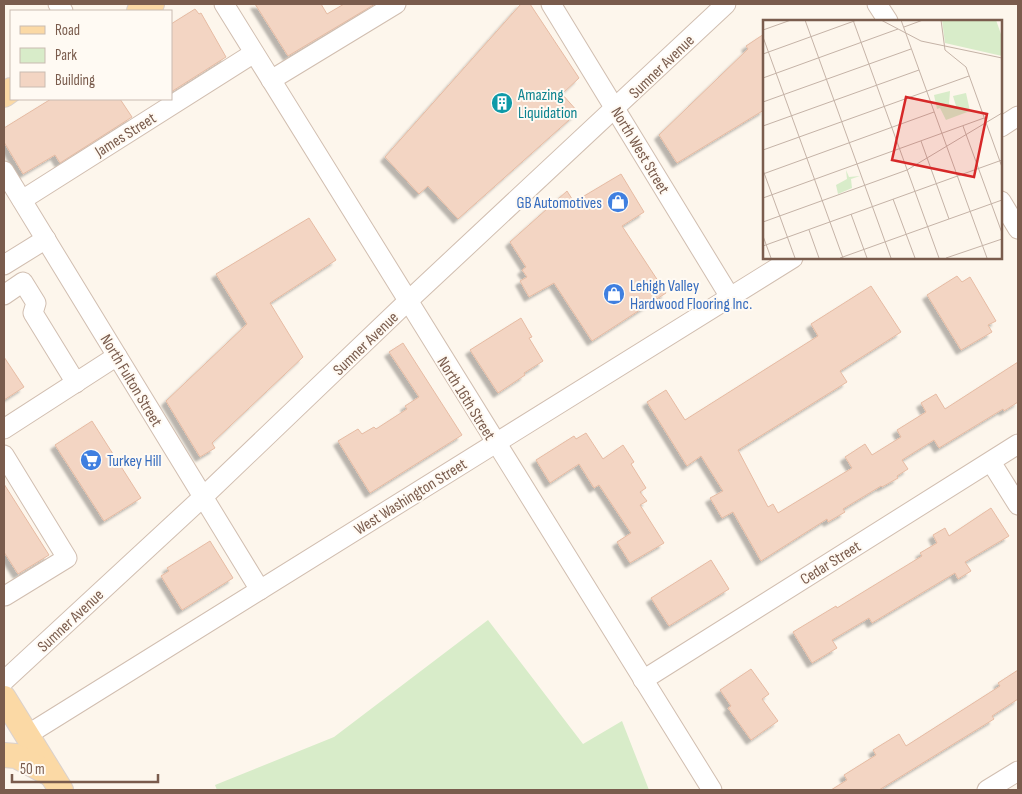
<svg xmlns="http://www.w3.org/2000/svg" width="1022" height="794" font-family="'Sofia Sans Condensed',sans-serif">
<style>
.green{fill:#d8ecc9}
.building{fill:#f3d5c3;stroke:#e6bba3;filter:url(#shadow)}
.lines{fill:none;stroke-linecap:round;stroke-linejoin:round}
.minor-casing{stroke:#d1beb0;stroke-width:21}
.major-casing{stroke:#dad1cd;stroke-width:26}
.minor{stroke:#fff;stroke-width:19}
.major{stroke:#fbd9a5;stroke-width:24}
.labels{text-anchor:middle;stroke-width:4;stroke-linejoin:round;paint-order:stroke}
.street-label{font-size:16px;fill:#7a5c4d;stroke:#fffaf3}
.culture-label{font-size:16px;fill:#0d838f;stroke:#fffaf3;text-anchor:start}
.shop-label{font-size:16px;fill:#366cbe;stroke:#fffaf3;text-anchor:start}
.inset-road{fill:none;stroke:#c5b3a7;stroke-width:1}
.view{fill:#d62828;fill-opacity:0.15;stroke:#d62828;stroke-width:2.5}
.inset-edge{fill:none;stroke:#7a5c4d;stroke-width:2.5}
</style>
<defs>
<filter id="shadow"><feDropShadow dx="-4.5" dy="4.5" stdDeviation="1" flood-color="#0004"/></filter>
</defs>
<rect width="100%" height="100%" fill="#fdf6ec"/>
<path class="green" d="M488 620 583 744 622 721 649 790H217L215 785 334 737Z"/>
<g class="building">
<path d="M255 4H321L327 14 344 4H375L288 56Z"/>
<path d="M521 4H530L579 78 562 94 578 112 458 219 428 186 419 194 385 157Z"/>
<path d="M195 9 199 14 201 13 226 57 171 92V24Z"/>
<path d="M764 34V110L677 163 659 135 748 49 746 46Z"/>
<path d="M51 99H120L132 117 60 163 55 155 23 174 4 142V128Z"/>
<path d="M621 174 644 212 622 226 666 293 592 341 554 283 529 297 520 281 527 277 522 270 526 267 510 242 567 191 574 202Z"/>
<path d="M309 218 336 260 270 303 303 357 212 443 215 448 200 457 166 401 247 324 216 274Z"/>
<path d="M957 276 962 282 970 277 996 321 988 325 992 332 961 350 927 295Z"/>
<path d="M871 286 901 332 840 371 847 382 738 450 768 507 773 504 778 513 852 468 845 457 865 444 872 455 901 437 897 430 926 412 921 403 936 394 945 409 1018 362V402L1004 411 1003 409 939 448 934 440 902 460 908 469 897 476 898 478 882 487 881 486 843 509 845 512 828 522 827 519 761 561 733 512 722 518 710 498 723 491 701 456 687 466 647 402 666 390 685 420 818 336 811 324Z"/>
<path d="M521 318 532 337 529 338 543 361 524 373 525 375 498 393 470 350Z"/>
<path d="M403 343 462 435 370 493 338 441 358 429 362 434 374 427 376 429 407 409 405 406 419 397 389 352Z"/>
<path d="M4 357 24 387 4 400Z"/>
<path d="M92 421 141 498 104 521 55 445Z"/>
<path d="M586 433 603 459 623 445 634 462 631 464 646 488 640 492 647 501 640 505 664 543 630 563 617 542 631 533 599 485 594 488 579 464 550 483 536 460 574 436 576 439Z"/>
<path d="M4 484 49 555 18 574 4 552Z"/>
<path d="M991 508 1009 536 965 562 971 571 958 579 955 573 872 623 869 618 832 640 837 648 812 663 793 632 836 606 837 608 922 556 920 553 937 543 933 535 945 528 949 536Z"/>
<path d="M210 541 233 578 182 610 161 576 169 571 167 568Z"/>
<path d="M711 560 729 589 669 626 651 598Z"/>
<path d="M751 669 769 694 762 699 778 721 751 740 728 708 731 706 720 690Z"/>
<path d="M1018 670V699L992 716 994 719 879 790H831L847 780 844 775 876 755 873 750 899 734 906 746 1000 686 998 683Z"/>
</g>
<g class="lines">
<g class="minor-casing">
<g id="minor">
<path d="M58 4 63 11"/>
<path d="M224 4 712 790"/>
<path d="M551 4 730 297"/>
<path d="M877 4 888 21"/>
<path d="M271 80 396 4"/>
<path d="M1001 127 1018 116"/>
<path d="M4 171 260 590"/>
<path d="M22 200 254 53"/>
<path d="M1001 201 1018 229"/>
<path d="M4 265 46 239"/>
<path d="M4 295 23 282 36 303 33 313 76 383"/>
<path d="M4 429 117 356"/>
<path d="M4 455 67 558 5 596 4 595"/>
<path d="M991 462 1018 505"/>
<path d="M643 680 1018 444"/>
<path d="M4 681 203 497 408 301 726 4"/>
<path d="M27 735 793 258"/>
<path d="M987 790 1018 771"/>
</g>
</g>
<g class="major-casing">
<g id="major">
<path d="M139 11 152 4"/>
<path d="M4 95 11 90"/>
<path d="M4 698 61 790"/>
<path d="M4 755 16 756 50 774"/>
</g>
</g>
<use href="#minor" class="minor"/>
<use href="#major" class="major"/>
</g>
<defs>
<g id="building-disc" transform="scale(1.125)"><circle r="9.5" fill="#0f9aa8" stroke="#fffaf3"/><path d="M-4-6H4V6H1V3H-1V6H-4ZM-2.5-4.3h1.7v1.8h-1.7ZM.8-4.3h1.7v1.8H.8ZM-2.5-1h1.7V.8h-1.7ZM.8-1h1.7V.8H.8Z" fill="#fff"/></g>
<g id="shop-disc" transform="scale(1.125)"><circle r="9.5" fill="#3f7fe0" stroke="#fffaf3"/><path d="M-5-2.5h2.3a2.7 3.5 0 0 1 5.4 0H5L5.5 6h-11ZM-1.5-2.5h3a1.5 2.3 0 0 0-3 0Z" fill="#fff"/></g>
<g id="supermarket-disc" transform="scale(1.125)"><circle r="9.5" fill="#3f7fe0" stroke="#fffaf3"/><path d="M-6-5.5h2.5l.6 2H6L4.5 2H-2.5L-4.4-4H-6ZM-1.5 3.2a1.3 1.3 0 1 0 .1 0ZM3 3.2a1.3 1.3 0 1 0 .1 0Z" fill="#fff"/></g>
</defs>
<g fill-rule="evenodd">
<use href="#building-disc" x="502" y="103"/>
<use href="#shop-disc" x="618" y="202"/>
<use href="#shop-disc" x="614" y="294"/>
<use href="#supermarket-disc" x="91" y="460"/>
</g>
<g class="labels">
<g class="street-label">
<text transform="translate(661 66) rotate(-44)" y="6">Sumner Avenue</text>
<text transform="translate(125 134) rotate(-32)" y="6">James Street</text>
<text transform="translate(641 150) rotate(59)" y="6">North West Street</text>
<text transform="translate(365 343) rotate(-44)" y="6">Sumner Avenue</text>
<text transform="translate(132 380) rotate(59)" y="6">North Fulton Street</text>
<text transform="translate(467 398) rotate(58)" y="6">North 16th Street</text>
<text transform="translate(410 496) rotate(-32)" y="6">West Washington Street</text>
<text transform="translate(830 562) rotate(-32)" y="6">Cedar Street</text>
<text transform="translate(70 620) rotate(-43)" y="6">Sumner Avenue</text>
</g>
<g class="culture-label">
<text x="518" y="100">Amazing<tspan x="518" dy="18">Liquidation</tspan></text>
</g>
<g class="shop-label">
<text x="602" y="208" text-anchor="end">GB Automotives</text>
<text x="630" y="291">Lehigh Valley<tspan x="630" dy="18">Hardwood Flooring Inc.</tspan></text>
<text x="107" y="466">Turkey Hill</text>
</g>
</g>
<g transform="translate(763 20)">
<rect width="239" height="239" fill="#fdf6ec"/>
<path d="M179 0H233L239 17V36L182 23ZM187 71 186 84 193 86 190 76 203 73 207 91 183 100 177 88 174 89 171 75ZM83 150 86 157 97 156 88 159 89 168 75 174 73 165 84 159Z" fill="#d8ecc9"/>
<path class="inset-road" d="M42 0 128 238M90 0 176 238M118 0 158 21 239 38M138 0 224 238M178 0 182 30 203 47 239 147M141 7 160 0M0 10 28 0M0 17 80 238M0 34 94 0M0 58 135 9M0 82 148 29M0 106 156 50M200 106 239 213M158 121 186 199M0 130 206 56M0 150 32 238M0 154 171 92M0 178 221 98M130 179 152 238M88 194 104 238M0 202 144 150 239 93M46 210 56 238M0 216 8 238M0 226 239 140M77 238 239 180M183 238 239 219"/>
<path class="view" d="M143 77 224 94 211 157 129 140Z"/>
<rect width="239" height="239" class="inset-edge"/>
</g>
<rect width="1022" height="794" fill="none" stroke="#7a5c4d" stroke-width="10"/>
<rect x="10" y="10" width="162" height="90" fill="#fffaf3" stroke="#cabbb1"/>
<rect x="20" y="26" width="25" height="8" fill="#fbd9a5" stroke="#cabbb1"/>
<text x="55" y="35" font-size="15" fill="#7a5c4d">Road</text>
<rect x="20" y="48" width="25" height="15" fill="#d8ecc9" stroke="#cabbb1"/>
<text x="55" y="60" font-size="15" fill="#7a5c4d">Park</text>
<rect x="20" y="72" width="25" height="15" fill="#f3d5c3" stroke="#cabbb1"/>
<text x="55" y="85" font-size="15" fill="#7a5c4d">Building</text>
<path d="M12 774v8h146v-8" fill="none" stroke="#7a5c4d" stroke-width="2.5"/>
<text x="20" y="774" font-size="15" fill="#7a5c4d" stroke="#fffaf3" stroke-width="4" paint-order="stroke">50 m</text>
</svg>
